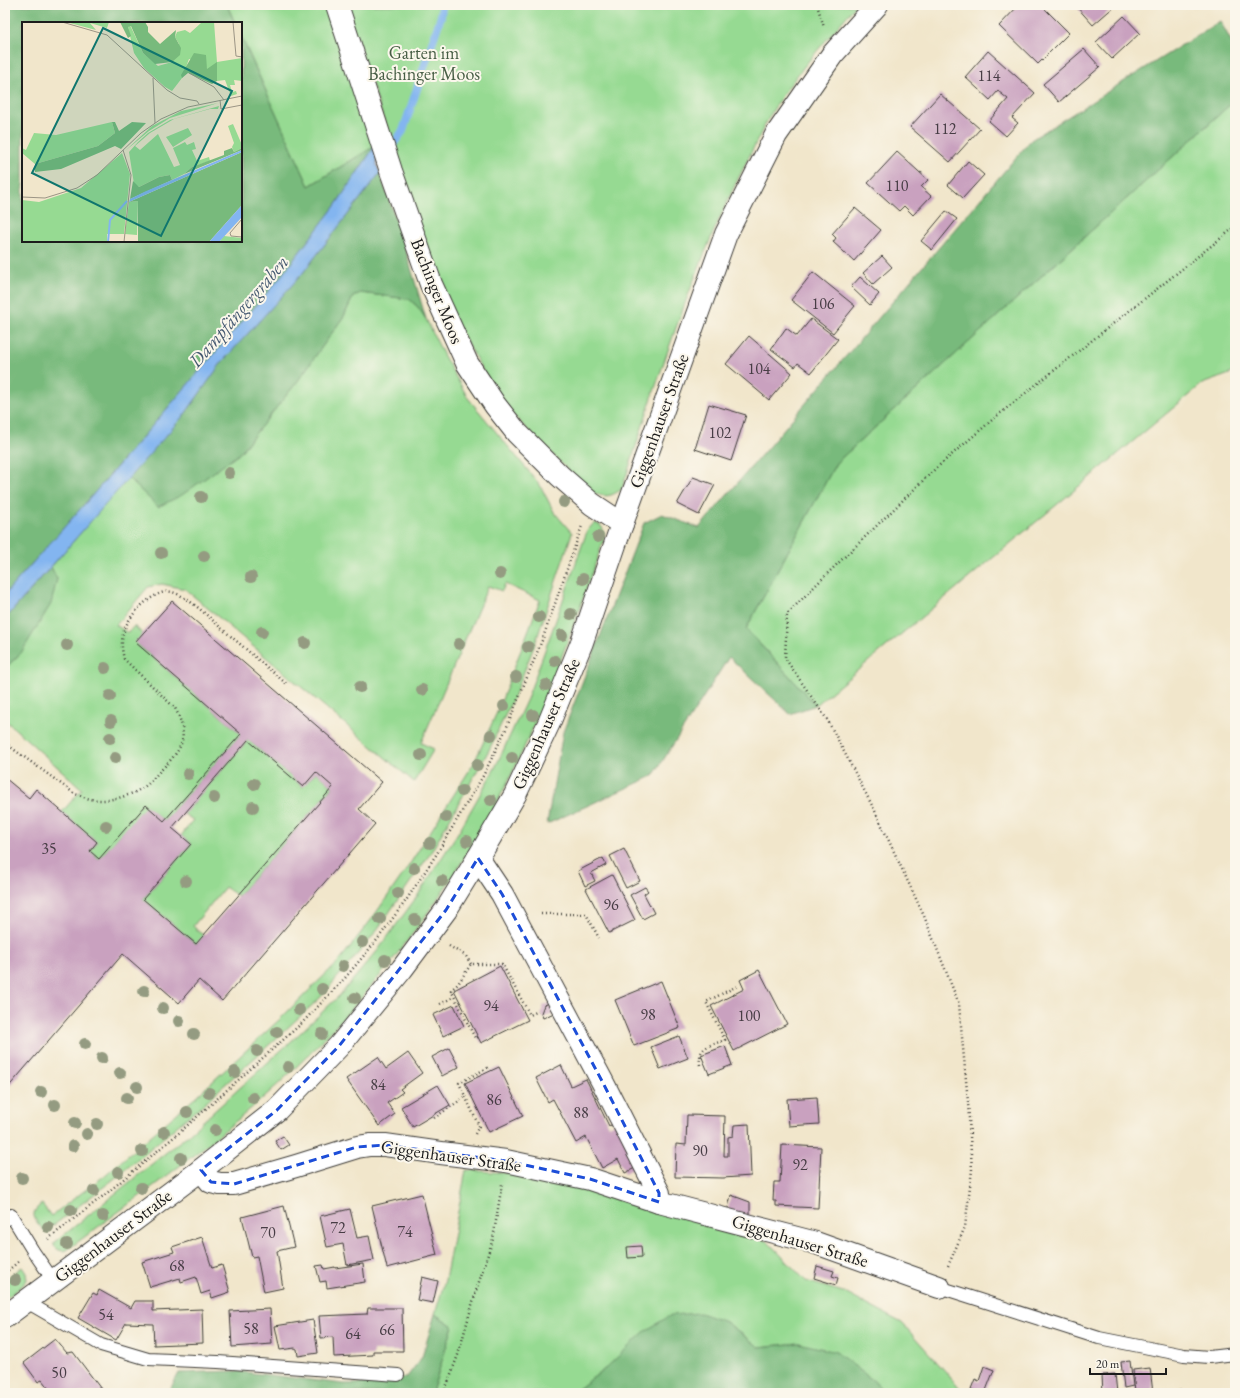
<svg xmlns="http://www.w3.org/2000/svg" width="1240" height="1398" font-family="'EB Garamond',serif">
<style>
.green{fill:#96da92;stroke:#597b57}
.forest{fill:#78ba7c;stroke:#4a6b4c}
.water{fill:#83b5f0;stroke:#506886}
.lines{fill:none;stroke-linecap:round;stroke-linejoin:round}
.stream{stroke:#83b5f0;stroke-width:8}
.building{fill:#c9a1bf;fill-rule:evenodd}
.service-casing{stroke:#3c3a36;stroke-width:14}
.minor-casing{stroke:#3c3a36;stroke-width:24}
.secondary-casing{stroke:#3c3a36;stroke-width:24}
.path{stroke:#3c3a36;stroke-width:2.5;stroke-dasharray:1 3;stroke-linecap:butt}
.service{stroke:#fff;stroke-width:12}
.minor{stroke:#fff;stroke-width:22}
.secondary{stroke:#fff;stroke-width:22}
.tree{fill:#949b81}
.marked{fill:none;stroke:#1d4ed8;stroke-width:3;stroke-dasharray:8 5;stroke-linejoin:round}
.labels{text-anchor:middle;stroke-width:4;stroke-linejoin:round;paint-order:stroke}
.number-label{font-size:16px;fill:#473d45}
.park-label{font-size:18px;fill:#475e45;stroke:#fbf7ec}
.street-label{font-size:18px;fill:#1c1c1c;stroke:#fbf7ec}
.water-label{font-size:19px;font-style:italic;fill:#455971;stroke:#fbf7ec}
.inset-river{fill:none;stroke:#83b5f0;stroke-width:2}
.inset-road{fill:none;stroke:#9c9585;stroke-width:1}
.view{fill:#0f766e;fill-opacity:0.15;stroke:#0f766e;stroke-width:2}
.inset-edge{fill:none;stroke:#1c1c1c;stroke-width:2}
</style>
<rect width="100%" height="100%" fill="#fbf7ec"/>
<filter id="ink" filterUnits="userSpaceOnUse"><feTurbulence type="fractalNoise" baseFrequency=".025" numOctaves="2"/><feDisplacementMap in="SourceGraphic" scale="8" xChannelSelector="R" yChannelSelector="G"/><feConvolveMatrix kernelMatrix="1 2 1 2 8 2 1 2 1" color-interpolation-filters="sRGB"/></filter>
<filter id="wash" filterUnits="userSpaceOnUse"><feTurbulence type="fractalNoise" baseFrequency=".012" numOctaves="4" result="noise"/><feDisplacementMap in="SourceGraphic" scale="16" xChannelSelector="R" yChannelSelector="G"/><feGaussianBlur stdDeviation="0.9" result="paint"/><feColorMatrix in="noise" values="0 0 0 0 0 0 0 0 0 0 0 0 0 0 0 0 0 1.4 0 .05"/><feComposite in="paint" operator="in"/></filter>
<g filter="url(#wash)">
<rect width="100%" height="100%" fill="#f1e6cb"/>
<g class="green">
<path d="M227 5H328L375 146 309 186 241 36V23H235Z"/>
<path d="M345 5H856C830 37 801 67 778 102 766 121 756 143 746 163 693 266 658 379 622 489 609 498 605 497 590 492L501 403 448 309Z"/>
<path d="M1235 100V372L1202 384 816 705 746 629 836 463Z"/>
<path d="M360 293 409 299 418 307 426 319 444 356 468 398 540 485 554 512 572 533 535 644 516 692 489 750 430 854 372 937 320 998 269 1045 201 1106 114 1179 45 1232C36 1221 27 1214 42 1204L51 1216 104 1176 197 1096 279 1020 339 961 371 920 406 870 474 763 498 710 540 600 505 584 502 591 488 586 421 743 434 749 414 782 185 589 162 584 148 587 116 625 128 633 134 626 143 634 136 643 241 734 164 821 146 806 99 859 90 851 97 842 62 812 82 789 5 720V668L21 653 57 579 51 567 128 478 158 506 239 454 297 382 344 316 353 297Z"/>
<path d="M594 523C604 524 605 533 603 542 570 636 537 732 488 819 423 931 340 1034 241 1117 185 1164 126 1206 67 1250 61 1252 58 1250 54 1246V1243L189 1134 298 1035 340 995 378 950 418 895 459 831 495 768 527 699 556 620 587 531Z"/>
<path d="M248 740 303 787 316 772 333 787 238 896 225 887 193 926 204 936 196 944 143 899 191 844 181 836 193 820 184 814Z"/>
<path d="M466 1170 532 1175 767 1241 806 1281 843 1292 902 1323 946 1372 963 1393H885L874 1381 799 1343 759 1347 726 1322 606 1368 573 1393H434L433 1389 453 1326 435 1314 445 1280Z"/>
<path d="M22 1267 26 1273 27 1280 21 1287 5 1299V1280Z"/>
</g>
<g class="forest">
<path d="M5 5H227L235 23H23V241H241V36L309 186 375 146 335 206 278 280 90 498 5 594Z"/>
<path d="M1220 21 1235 48V100L836 463 746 629 816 705 790 714 729 657 653 776 547 824 563 732 644 523 662 514 699 528 1031 140Z"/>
<path d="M380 173 403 241 426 319 418 307 409 299 360 293 353 297 344 316 297 382 239 454 182 495 158 507 128 478 185 414 222 362 302 274Z"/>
<path d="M51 567 57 579 51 604 21 653 5 668V619Z"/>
<path d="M700 1313 726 1322 759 1347 799 1343 836 1352 874 1381 885 1393H573L606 1368 645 1331 671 1315Z"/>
<path d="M435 1314 453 1326 433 1389 434 1393H168L179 1373 235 1371 344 1384 381 1383 407 1377 422 1357Z"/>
</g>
<path class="water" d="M375 146 377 166 380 173 302 274 222 362 185 414 5 619V594L90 498 278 280 335 206Z"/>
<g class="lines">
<path class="stream" d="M388 151 403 131 441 16 442 5"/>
</g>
<g id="blocks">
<g class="building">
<path d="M1019 5H1041L1069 33 1038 64 999 26Z"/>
<path d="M1075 5H1116L1093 25Z"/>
<path d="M1124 16 1140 33 1112 59 1096 42Z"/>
<path d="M1084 49 1100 67 1059 102 1043 84Z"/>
<path d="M988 51 1035 93 1012 118 1018 123 1006 136 989 121 1008 99 998 91 990 100 965 77Z"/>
<path d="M940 94 980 129 950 162 910 127Z"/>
<path d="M897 152 928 180 921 187 931 196 913 215 904 206 899 211 868 183Z"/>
<path d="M968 161 984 175 963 198 948 185Z"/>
<path d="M855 208 881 230 854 261 833 242 836 238 832 234Z"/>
<path d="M946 211 957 219 932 250 921 241Z"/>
<path d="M882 256 892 267 873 284 863 273Z"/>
<path d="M813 272 855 306 833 333 791 300Z"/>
<path d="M860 277 879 294 870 305 851 287Z"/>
<path d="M811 319 838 339 811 373 798 363 795 367 771 349 786 328 797 336Z"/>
<path d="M749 336 792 373 769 400 726 364Z"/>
<path d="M709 404 746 415 731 461 695 449Z"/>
<path d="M693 477 715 485 699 515 677 504Z"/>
<path d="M172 601 382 782 359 809 375 824 222 1001 199 980 179 1003 123 954 5 1091V778L29 798 36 789 97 842 90 851 99 859 146 805 164 821 241 734 135 642ZM248 740 303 787 316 772 333 787 196 944 143 899 191 844 172 828Z"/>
<path d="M624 849 640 881 626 888 610 856Z"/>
<path d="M603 858 606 865 591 873 595 881 585 886 578 871Z"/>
<path d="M612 875 635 920 609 933 586 889Z"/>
<path d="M645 887 648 891 644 894 654 913 643 919 630 895Z"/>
<path d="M500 966 528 1020 481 1043 454 990Z"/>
<path d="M759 970 787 1024 734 1051 711 1006 744 989 740 980Z"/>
<path d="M661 981 680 1028 634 1046 615 1000Z"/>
<path d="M550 1003 554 1013 543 1018 541 1013 544 1005Z"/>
<path d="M454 1005 464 1026 443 1036 433 1015Z"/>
<path d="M679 1036 688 1058 660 1069 651 1047Z"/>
<path d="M725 1046 732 1065 709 1074 701 1055Z"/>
<path d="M449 1048 459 1067 442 1076 432 1057Z"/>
<path d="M408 1053 422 1073 400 1089 403 1092 387 1103 395 1114 379 1126 346 1079 378 1057 386 1069Z"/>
<path d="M561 1065 571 1086 586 1079 609 1126 617 1122 639 1166 625 1173 618 1159 602 1168 586 1137 576 1143 553 1099 548 1102 536 1078Z"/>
<path d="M499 1067 523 1116 489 1132 465 1083Z"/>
<path d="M438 1085 450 1105 413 1127 401 1107Z"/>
<path d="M817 1097 819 1124 789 1126 787 1099Z"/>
<path d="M687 1115 725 1116 724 1156H728V1137L733 1136 734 1125 749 1124 751 1176 723 1178 675 1177 676 1144 686 1145Z"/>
<path d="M283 1136 289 1145 281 1150 275 1141Z"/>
<path d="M782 1145 821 1147 818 1208 776 1206V1201H773L774 1182H780Z"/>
<path d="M422 1194 437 1255 387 1268 372 1206Z"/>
<path d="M731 1195 750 1202V1216L727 1212Z"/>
<path d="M284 1206 294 1247 277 1251 283 1288 264 1292 257 1256 252 1257 242 1217Z"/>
<path d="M350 1209 357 1238 369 1236 374 1260 347 1265 343 1244 327 1247 320 1216Z"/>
<path d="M202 1237 212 1268 222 1265 230 1292 212 1298 210 1291 201 1294 196 1277 181 1282 180 1278 150 1287 142 1262 174 1252 172 1247Z"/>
<path d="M641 1246 642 1257 628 1258 627 1247Z"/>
<path d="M363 1264 365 1282 327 1288 326 1281 320 1282 316 1266 323 1265 324 1269 335 1267V1268Z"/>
<path d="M817 1266 834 1271 832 1276 838 1278 836 1285 814 1278Z"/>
<path d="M422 1277 438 1281 433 1303 417 1300Z"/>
<path d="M99 1290 131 1308 135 1301H153V1311L202 1309 203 1343 154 1345 153 1324 126 1323 116 1340 78 1318 93 1293 97 1295Z"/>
<path d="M368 1308H402L403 1351H373V1355L334 1357 333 1337 321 1338 319 1316 367 1314Z"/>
<path d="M270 1309 272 1344 232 1347 230 1311Z"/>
<path d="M313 1320 318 1353 298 1356 297 1349 295 1348 280 1350 275 1326Z"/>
<path d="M55 1339 67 1353 73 1352 104 1393H52L42 1380 38 1382 24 1363Z"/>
<path d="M1130 1361 1133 1386 1124 1388 1121 1362Z"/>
<path d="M984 1366 994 1370 985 1393H974L975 1391 971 1389 975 1379 979 1381Z"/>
<path d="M1150 1368 1153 1393H1135L1133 1370Z"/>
<path d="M1115 1374 1117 1393H1103L1102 1375Z"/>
<path d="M1183 1390 1184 1393H1162V1392Z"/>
</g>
</g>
</g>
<g filter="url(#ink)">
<use href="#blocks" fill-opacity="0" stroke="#3c3a36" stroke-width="1"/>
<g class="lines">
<g class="service-casing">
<g id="service">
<path d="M5 1220 11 1215 33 1251 53 1280"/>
<path d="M939 1287 1099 1338 1184 1355 1209 1357 1235 1354"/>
<path d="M25 1301 101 1345 148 1359 218 1362 398 1375"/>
</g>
</g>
<g class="minor-casing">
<g id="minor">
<path d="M337 5 391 171 431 284 467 363 495 405 517 433 560 476 592 504 622 524"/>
<path d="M478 858 502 894 602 1081 659 1193V1202"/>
<path d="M201 1170 211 1182 220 1184H234L296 1166 357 1147 370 1145H385L441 1153 506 1161 590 1179 659 1202 816 1243 939 1287"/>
</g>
</g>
<g class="secondary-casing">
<path id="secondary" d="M5 1317 201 1170 277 1110 339 1046 402 969 446 910 478 858 515 795 549 723 582 642 622 524 726 234 776 135 832 55 877 5"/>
</g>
<g class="path">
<path d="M817 5 824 27"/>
<path d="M921 173 922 170"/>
<path d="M5 743 75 794C79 795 83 797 87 798 106 804 133 796 148 784 152 780 156 775 161 770 182 749 190 738 175 708L124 659C119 640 123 626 136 611 143 603 160 589 172 592 187 596 209 617 221 628 244 647 265 666 288 685"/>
<path d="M541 914H586L599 938"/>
<path d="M449 946 466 956 471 964"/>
<path d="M440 1004 454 997"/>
<path d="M478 1037 475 1038 451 990 458 984 471 964H502L530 1015 538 1011"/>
<path d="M700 1065C698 1046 709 1046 725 1040L706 1002 737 986"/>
<path d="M434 1118 465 1097"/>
<path d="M475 1134 479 1126 459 1083 489 1067"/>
<path d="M48 1239 107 1193 180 1132 302 1023 345 978 377 940 407 899 436 855 483 776 506 729 543 638 582 526"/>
<path d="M948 1266 965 1227 972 1170 968 1102 959 1004 924 916 875 811 828 721 785 658 787 614 827 574 935 469 998 415 1235 227"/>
<path d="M5 1273 18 1262"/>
<path d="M444 1393 458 1355 476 1291 493 1239 502 1184"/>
</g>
<use href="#service" class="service"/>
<use href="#minor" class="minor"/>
<use href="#secondary" class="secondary"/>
</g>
<g class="tree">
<circle cx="229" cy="473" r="6"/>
<circle cx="201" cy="497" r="6"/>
<circle cx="564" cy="502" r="6"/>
<circle cx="598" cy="537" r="6"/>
<circle cx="161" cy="553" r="6"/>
<circle cx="204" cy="556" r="6"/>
<circle cx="500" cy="574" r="6"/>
<circle cx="251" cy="577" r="6"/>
<circle cx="583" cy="579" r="6"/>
<circle cx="571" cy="614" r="6"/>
<circle cx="539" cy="617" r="6"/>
<circle cx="262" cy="632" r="6"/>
<circle cx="562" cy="635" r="6"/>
<circle cx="305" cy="643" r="6"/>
<circle cx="459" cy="644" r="6"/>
<circle cx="67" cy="645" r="6"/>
<circle cx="528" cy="647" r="6"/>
<circle cx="555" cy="661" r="6"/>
<circle cx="105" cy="668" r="6"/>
<circle cx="516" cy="677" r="6"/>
<circle cx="546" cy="685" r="6"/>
<circle cx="360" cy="687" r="6"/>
<circle cx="422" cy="690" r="6"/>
<circle cx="110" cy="696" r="6"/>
<circle cx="504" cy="706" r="6"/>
<circle cx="533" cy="715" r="6"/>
<circle cx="111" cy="721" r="6"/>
<circle cx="491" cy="735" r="6"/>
<circle cx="110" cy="738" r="6"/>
<circle cx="421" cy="755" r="6"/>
<circle cx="115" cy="758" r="6"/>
<circle cx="512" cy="758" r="6"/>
<circle cx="477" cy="765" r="6"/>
<circle cx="188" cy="774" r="6"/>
<circle cx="254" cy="784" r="6"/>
<circle cx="462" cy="791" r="6"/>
<circle cx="214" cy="798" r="6"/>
<circle cx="491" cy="800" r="6"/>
<circle cx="253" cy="807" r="6"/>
<circle cx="446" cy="817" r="6"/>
<circle cx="106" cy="826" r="6"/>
<circle cx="467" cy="841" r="6"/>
<circle cx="430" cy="843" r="6"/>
<circle cx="414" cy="868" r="6"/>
<circle cx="186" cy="881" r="6"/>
<circle cx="442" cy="881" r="6"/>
<circle cx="398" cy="893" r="6"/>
<circle cx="380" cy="919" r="6"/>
<circle cx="415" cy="920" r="6"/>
<circle cx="362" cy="942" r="6"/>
<circle cx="385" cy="960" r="6"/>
<circle cx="343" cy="966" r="6"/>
<circle cx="322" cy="989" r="6"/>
<circle cx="144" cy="991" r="6"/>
<circle cx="355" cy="998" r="6"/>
<circle cx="163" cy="1008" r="6"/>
<circle cx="299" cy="1010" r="6"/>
<circle cx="179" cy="1021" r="6"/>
<circle cx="277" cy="1032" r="6"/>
<circle cx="194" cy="1034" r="6"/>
<circle cx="322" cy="1034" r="6"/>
<circle cx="85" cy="1044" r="6"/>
<circle cx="257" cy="1051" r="6"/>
<circle cx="102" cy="1058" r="6"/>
<circle cx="288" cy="1067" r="6"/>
<circle cx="235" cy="1072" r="6"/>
<circle cx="120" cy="1073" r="6"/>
<circle cx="137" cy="1087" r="6"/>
<circle cx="41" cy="1092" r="6"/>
<circle cx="209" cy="1093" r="6"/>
<circle cx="127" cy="1098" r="6"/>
<circle cx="253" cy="1098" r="6"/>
<circle cx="55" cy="1105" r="6"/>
<circle cx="187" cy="1112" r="6"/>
<circle cx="75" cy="1123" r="6"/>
<circle cx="97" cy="1124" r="6"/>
<circle cx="215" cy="1130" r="6"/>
<circle cx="164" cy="1132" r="6"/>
<circle cx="87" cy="1134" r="6"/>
<circle cx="73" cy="1146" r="6"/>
<circle cx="142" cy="1151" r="6"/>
<circle cx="181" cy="1158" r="6"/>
<circle cx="118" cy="1172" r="6"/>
<circle cx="22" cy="1178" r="6"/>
<circle cx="141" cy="1188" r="6"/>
<circle cx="94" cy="1191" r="6"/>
<circle cx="71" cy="1210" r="6"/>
<circle cx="103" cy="1216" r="6"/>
<circle cx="48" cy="1227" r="6"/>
<circle cx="67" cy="1244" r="6"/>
<circle cx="15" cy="1280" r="6"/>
</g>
</g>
<path class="marked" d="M478 858 502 894 602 1081 659 1193V1202L590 1179 506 1161 385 1145 357 1147 234 1184 211 1182 201 1170 277 1110 339 1046 446 910Z"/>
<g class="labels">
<g class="number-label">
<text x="989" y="81">114</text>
<text x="945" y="134">112</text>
<text x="897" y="191">110</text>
<text x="823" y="309">106</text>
<text x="759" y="374">104</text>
<text x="720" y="438">102</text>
<text x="49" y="854">35</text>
<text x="611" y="910">96</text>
<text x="491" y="1011">94</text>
<text x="648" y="1020">98</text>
<text x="749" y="1021">100</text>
<text x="378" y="1090">84</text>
<text x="494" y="1105">86</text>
<text x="581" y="1118">88</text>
<text x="700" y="1156">90</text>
<text x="800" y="1170">92</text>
<text x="338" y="1233">72</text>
<text x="405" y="1237">74</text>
<text x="268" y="1238">70</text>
<text x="177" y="1271">68</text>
<text x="106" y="1320">54</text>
<text x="251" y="1334">58</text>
<text x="387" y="1335">66</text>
<text x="353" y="1339">64</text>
<text x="59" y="1378">50</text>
</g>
<g class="park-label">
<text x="424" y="59">Garten im<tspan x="424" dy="21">Bachinger Moos</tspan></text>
</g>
<g class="street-label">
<text transform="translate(437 291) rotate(68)" y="6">Bachinger Moos</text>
<text transform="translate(659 421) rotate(-70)" y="6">Giggenhauser Straße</text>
<text transform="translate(546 724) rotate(-66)" y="6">Giggenhauser Straße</text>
<text transform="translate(451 1156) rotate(8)" y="6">Giggenhauser Straße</text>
<text transform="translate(113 1236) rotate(-37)" y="6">Giggenhauser Straße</text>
<text transform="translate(800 1241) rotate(17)" y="6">Giggenhauser Straße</text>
</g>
<g class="water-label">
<text transform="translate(238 311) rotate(-49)" y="7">Dampfängergraben</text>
</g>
</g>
<g transform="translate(22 22)">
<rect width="220" height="220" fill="#f1e6cb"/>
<path d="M44 0H87L85 6 68 1 74 8ZM192 0 195 40 220 36V59L212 58 213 63H208L210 70 214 69 215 72 209 74 203 58 195 59V41L187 48 185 47 183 41 167 37 160 56 150 69 143 65 122 46 112 31 106 5 108 3 121 31 136 44 150 40 157 22 153 15 155 10 163 8 168 11 179 1ZM196 81 148 96 127 109 103 129 130 104 159 89ZM197 84 196 87H188L152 97 128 111 113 124 118 128 136 112 152 145 158 143 151 126 163 120 165 123 172 120 174 127 170 128 175 139 187 135 188 139 170 145 162 152 150 158 148 153 137 155 117 165 112 162 107 130 116 120 126 111 148 98ZM90 100 93 111 76 124 13 142 0 131V126L4 128 12 111 34 113ZM211 102 220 123V126L212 130 210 125 212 121 206 104ZM166 106 170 113 151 125 144 115ZM100 131 108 152 102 212H85V220H0V178L17 180 59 166ZM116 179 115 213 103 212 107 180ZM202 214 220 216V220H197Z" fill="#96da92"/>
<path d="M98 0H123L126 5V10L138 22 154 8 153 15 159 26 158 33 150 40 133 42 121 31 109 4 106 5 109 14 106 16ZM172 31 184 33 185 47 195 40V59L190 62 166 51 160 56 159 53ZM90 100H93L97 109 110 100 124 101 99 127 93 124 39 147 13 150V142L76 124 93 111ZM210 126 212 130 220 126V128L162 152 170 145 202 133V129ZM220 130V183L187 220H116V179L107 180ZM148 153 150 158 108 177 111 159 117 165 137 155Z" fill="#78ba7c"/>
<path d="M220 128V130L107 180 108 177 122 170ZM220 183V195L197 220H187Z" fill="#83b5f0"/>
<path class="inset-river" d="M86 220 88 198 105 179"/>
<path class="inset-road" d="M40 0 85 13 145 68 158 76 175 79 177 82M211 0 214 34 220 35M167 51 192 65 202 78M131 56 133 101M198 78 199 87 220 83M101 128 109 153 102 220M0 175 23 176 55 166 75 153 119 111 139 97 166 85 220 74M220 197 208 211 209 214 220 215"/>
<path class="view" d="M81 6 210 69 139 214 10 151Z"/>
<rect width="220" height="220" class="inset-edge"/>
</g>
<rect width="1240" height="1398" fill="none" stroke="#fbf7ec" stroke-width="20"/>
<path d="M1090 1368v6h76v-6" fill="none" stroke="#1c1c1c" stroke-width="2"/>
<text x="1096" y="1368" font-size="12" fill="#1c1c1c" stroke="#fbf7ec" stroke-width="3" paint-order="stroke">20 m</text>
</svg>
